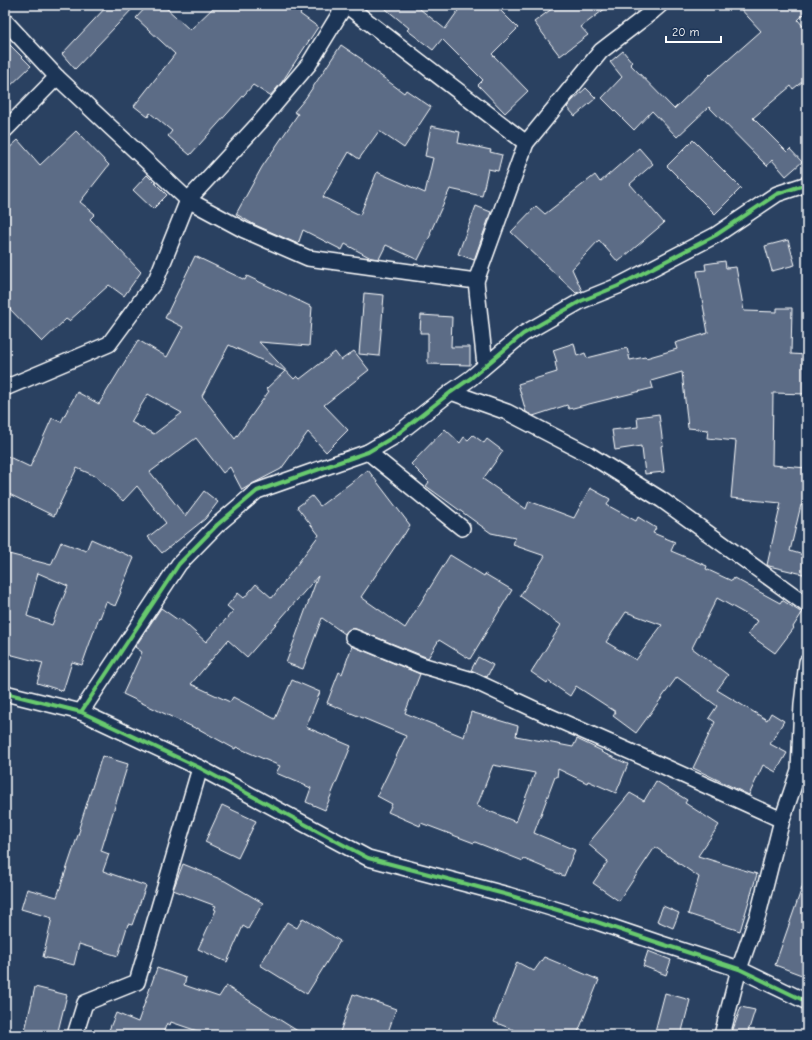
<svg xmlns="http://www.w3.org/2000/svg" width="812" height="1040" font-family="'Comic Neue',sans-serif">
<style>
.building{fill:#5b6c86;stroke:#fff;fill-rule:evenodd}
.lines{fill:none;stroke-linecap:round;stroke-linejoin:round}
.minor-casing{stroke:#fff;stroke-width:18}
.minor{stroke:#1d3557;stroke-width:15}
.cycleway-casing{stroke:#1d3557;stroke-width:6}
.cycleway{stroke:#67ca6e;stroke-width:4}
</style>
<rect width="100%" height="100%" fill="#2a4161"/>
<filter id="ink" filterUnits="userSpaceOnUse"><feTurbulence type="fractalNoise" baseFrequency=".025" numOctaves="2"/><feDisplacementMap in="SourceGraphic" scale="8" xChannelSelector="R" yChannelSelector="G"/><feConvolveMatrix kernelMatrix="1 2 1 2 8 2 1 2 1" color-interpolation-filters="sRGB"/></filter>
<g filter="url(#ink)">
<g class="building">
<path d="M108 5H136L75 69 62 54Z"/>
<path d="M148 5H163L190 30 216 5H307L300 14 318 27 282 82 270 96 253 85 190 155 168 136 172 131 150 113 148 117 134 106 175 54 136 18Z"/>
<path d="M381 5H415L445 29 462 5H495L518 28 492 54 528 91 505 113 478 85 483 80 442 39 433 50 407 30 409 28Z"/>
<path d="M557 5H610L581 27 588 35 560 56 534 22Z"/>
<path d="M737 5H807V11L798 20 807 31V78L793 89 791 86 753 118 787 152 790 149 802 162 786 176 772 160 767 166 709 107 677 137 652 111 634 130 602 98 622 77 610 62 623 51 632 62 630 64 674 109 710 74 711 75 761 31Z"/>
<path d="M5 40 31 66 5 91Z"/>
<path d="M341 45 363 60 362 62 404 93 406 90 431 107 404 148 379 131 359 159 349 152 323 197 360 215 377 172 425 193 433 158 425 156 431 126 460 132 458 143 491 150 490 152 502 155 498 171 488 169 482 196 450 189 430 233 431 234 418 260 386 245 379 259 371 258 345 244 342 250 303 230 298 244 253 224 236 214 262 167 298 114 294 112 305 99Z"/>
<path d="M586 88 596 98 575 116 567 107 573 100Z"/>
<path d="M76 131 109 165 80 202 95 214 90 219 141 272 124 296 109 285 69 321 66 319 42 342 5 304V152L18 140 40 165Z"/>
<path d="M693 140 741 188 715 214 667 166Z"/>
<path d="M639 148 653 164 630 184 664 223 618 262 599 240 572 269 582 291 576 293 511 232 536 206 545 214 595 175 600 182Z"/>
<path d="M147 175 167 195 153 209 133 190Z"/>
<path d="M476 206 491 212 474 260 458 254Z"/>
<path d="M788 240 795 265 772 271 765 246Z"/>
<path d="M195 256 245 280 247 276 312 307 309 346 259 342 294 379 297 376 300 379 335 352 341 360 354 351 369 370 324 405 348 430 326 452 308 432 281 469 254 483 242 490 230 467 223 473 196 438 150 472 185 516 204 491 218 502 205 519 162 553 148 537 166 523 137 486 123 501 95 476 77 468 54 516 5 492V455L30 467 52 418 61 422 77 392 99 404 138 340 167 357 183 327 165 318ZM229 345 285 371 266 389 269 391 235 439 202 396ZM148 394 182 413 154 434 131 422Z"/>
<path d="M725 261 726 268 736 267 744 311 777 312V308H792L791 354 807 355V394L773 393 772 465 807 468V506L801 505 790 551 807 556V575L769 566 767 565 781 503 731 498 736 441 707 438 708 430 688 428 682 372 651 381 653 388 569 409 567 405 533 416 526 412 518 384 557 372 555 362H557L553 350 574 343 577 356 585 353 587 358 627 348 630 360 645 357 646 358 677 349 675 343 708 333 697 271 706 270 705 264Z"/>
<path d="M364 293 384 295 379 356 359 354Z"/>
<path d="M421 315 452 317 451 347H470V365L428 364V333H420Z"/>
<path d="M659 414 663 445 661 446 664 472 645 474 642 448H641V446L615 450 612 430 638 427 637 417Z"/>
<path d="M445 429 460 443 464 437 468 440 473 435 484 443 487 439 503 451 483 479 526 509 529 501 574 518 590 488 610 499 607 505 636 521 638 517 656 528 653 533 675 542 671 551 707 566 706 569 732 581 734 578 780 603 782 600 802 613 793 627 794 628 775 653 748 634 758 621 717 598 692 648 728 675 717 690 767 720 771 713 784 721 770 744 787 753 776 772 763 765 749 795 693 768 715 722 709 718 717 706 677 677 636 733 613 716 616 712 576 686 570 696 548 681 547 683 531 672 561 625 520 596 545 556 513 545 515 538 491 533 426 486 429 482 411 464ZM626 612 662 625 636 660 606 642Z"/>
<path d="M368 470 410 525 404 535H403L361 597 405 628 450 555 484 576 485 574 512 590 470 659 439 640 428 658 356 629 352 628 348 630 345 634 322 618 303 669 286 663 318 576 247 657 228 640 191 684 230 702 233 697 275 719 292 680 320 692 306 727 351 746 325 810 306 802 311 788 276 773 280 766 236 747 235 749 197 728V729L123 694 142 652 135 647 161 608 178 620 179 618 206 642 233 611 227 606 238 593 244 598 256 584 272 598 319 535 297 507 312 496 320 506Z"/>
<path d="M91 539 134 558 120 591 121 592 115 606 106 602 100 618 99 617 82 665 72 662 63 691 37 683 43 663 5 653V553L51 565 61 542 86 551ZM38 573 68 586 52 625 27 616Z"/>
<path d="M352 646 420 674 405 713 464 737 471 712 518 726 516 736 573 747 577 739 602 751 601 752 628 764 616 793 588 781 587 783 558 769 557 777H555L534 833 575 850 564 876 524 859 523 861 475 842 474 843 421 823 420 826 388 812 392 804 377 796 406 736 327 703 339 672 342 674ZM493 765 535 773 516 822 477 806Z"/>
<path d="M478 657 493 665 487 677 471 670Z"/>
<path d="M102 756 128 764 101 851 109 854 103 871 146 886 132 925 128 924 118 956 79 944 74 965 43 957 52 918 21 909 27 889 57 897 80 829 79 828Z"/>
<path d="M656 781 687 800 685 803 719 825 698 856 757 874 740 931 688 914 699 877 655 847 619 901 593 883 608 861 588 844 630 793 644 801Z"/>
<path d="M222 805 256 821 238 858 205 842Z"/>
<path d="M183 864 225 881 263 903 248 929 243 926 227 962 198 949 216 910 214 909 216 906 173 890Z"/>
<path d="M805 879 807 880V977L775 965Z"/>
<path d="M663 906 679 913 673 928 657 921Z"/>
<path d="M303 918 340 941 307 994 260 965 287 922 297 928Z"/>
<path d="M648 951 671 960 666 975 643 966Z"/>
<path d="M544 957 599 980 577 1035H527L494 1022 517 962 534 971Z"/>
<path d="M157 968 186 978 184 985 219 997 226 986 304 1035H209L171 1022 170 1025 167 1023 163 1033 168 1035H107L116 1013 138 1022Z"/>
<path d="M35 987 67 995 57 1035H24Z"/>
<path d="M665 993 690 1000 681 1035H654Z"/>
<path d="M353 994 396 1009 387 1035H339Z"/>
<path d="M741 1007 755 1010 747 1035H731Z"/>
</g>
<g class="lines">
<g class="minor-casing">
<g id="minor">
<path d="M346 5 526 143"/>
<path d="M5 21 57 77 188 200 244 230 308 258 476 281"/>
<path d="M5 130 57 77"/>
<path d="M485 365 476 281 526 143 601 51 653 11 660 5"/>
<path d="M5 388 109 344 156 280 188 200 260 122 309 64 345 5"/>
<path d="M451 392 507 412 588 454 662 500 807 605"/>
<path d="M368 452 462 528"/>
<path d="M353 637 421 665 472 680 549 716 663 766 782 820"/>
<path d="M5 693 81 712 200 768 368 858 508 895 597 922 662 944 739 969 807 1002"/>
<path d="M81 712 179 564 217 525 257 491 368 452 395 436 451 392 471 378 523 334 581 301 618 286 716 235 777 194 807 184"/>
<path d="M75 1035 85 1003 137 982 200 768"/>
<path d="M722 1035 739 969 758 915 782 820 799 770 802 704 807 662"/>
</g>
</g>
<use href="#minor" class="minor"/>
<g class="cycleway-casing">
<g id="cycleway">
<path d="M5 693 81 712 200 768 368 858 508 895 597 922 662 944 739 969 807 1002"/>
<path d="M81 712 179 564 217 525 257 491 368 452 395 436 451 392 471 378 523 334 581 301 618 286 716 235 777 194 807 184"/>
</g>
</g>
<use href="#cycleway" class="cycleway"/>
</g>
</g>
<rect width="812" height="1040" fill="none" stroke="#1d3557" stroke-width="20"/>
<rect x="10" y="10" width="792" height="1020" fill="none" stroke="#fff" stroke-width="1.5" filter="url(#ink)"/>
<path d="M666 36v6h55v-6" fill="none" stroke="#ffffff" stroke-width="2"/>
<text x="672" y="36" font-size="12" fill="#ffffff" stroke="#1d3557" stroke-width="3" paint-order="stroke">20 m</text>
</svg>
